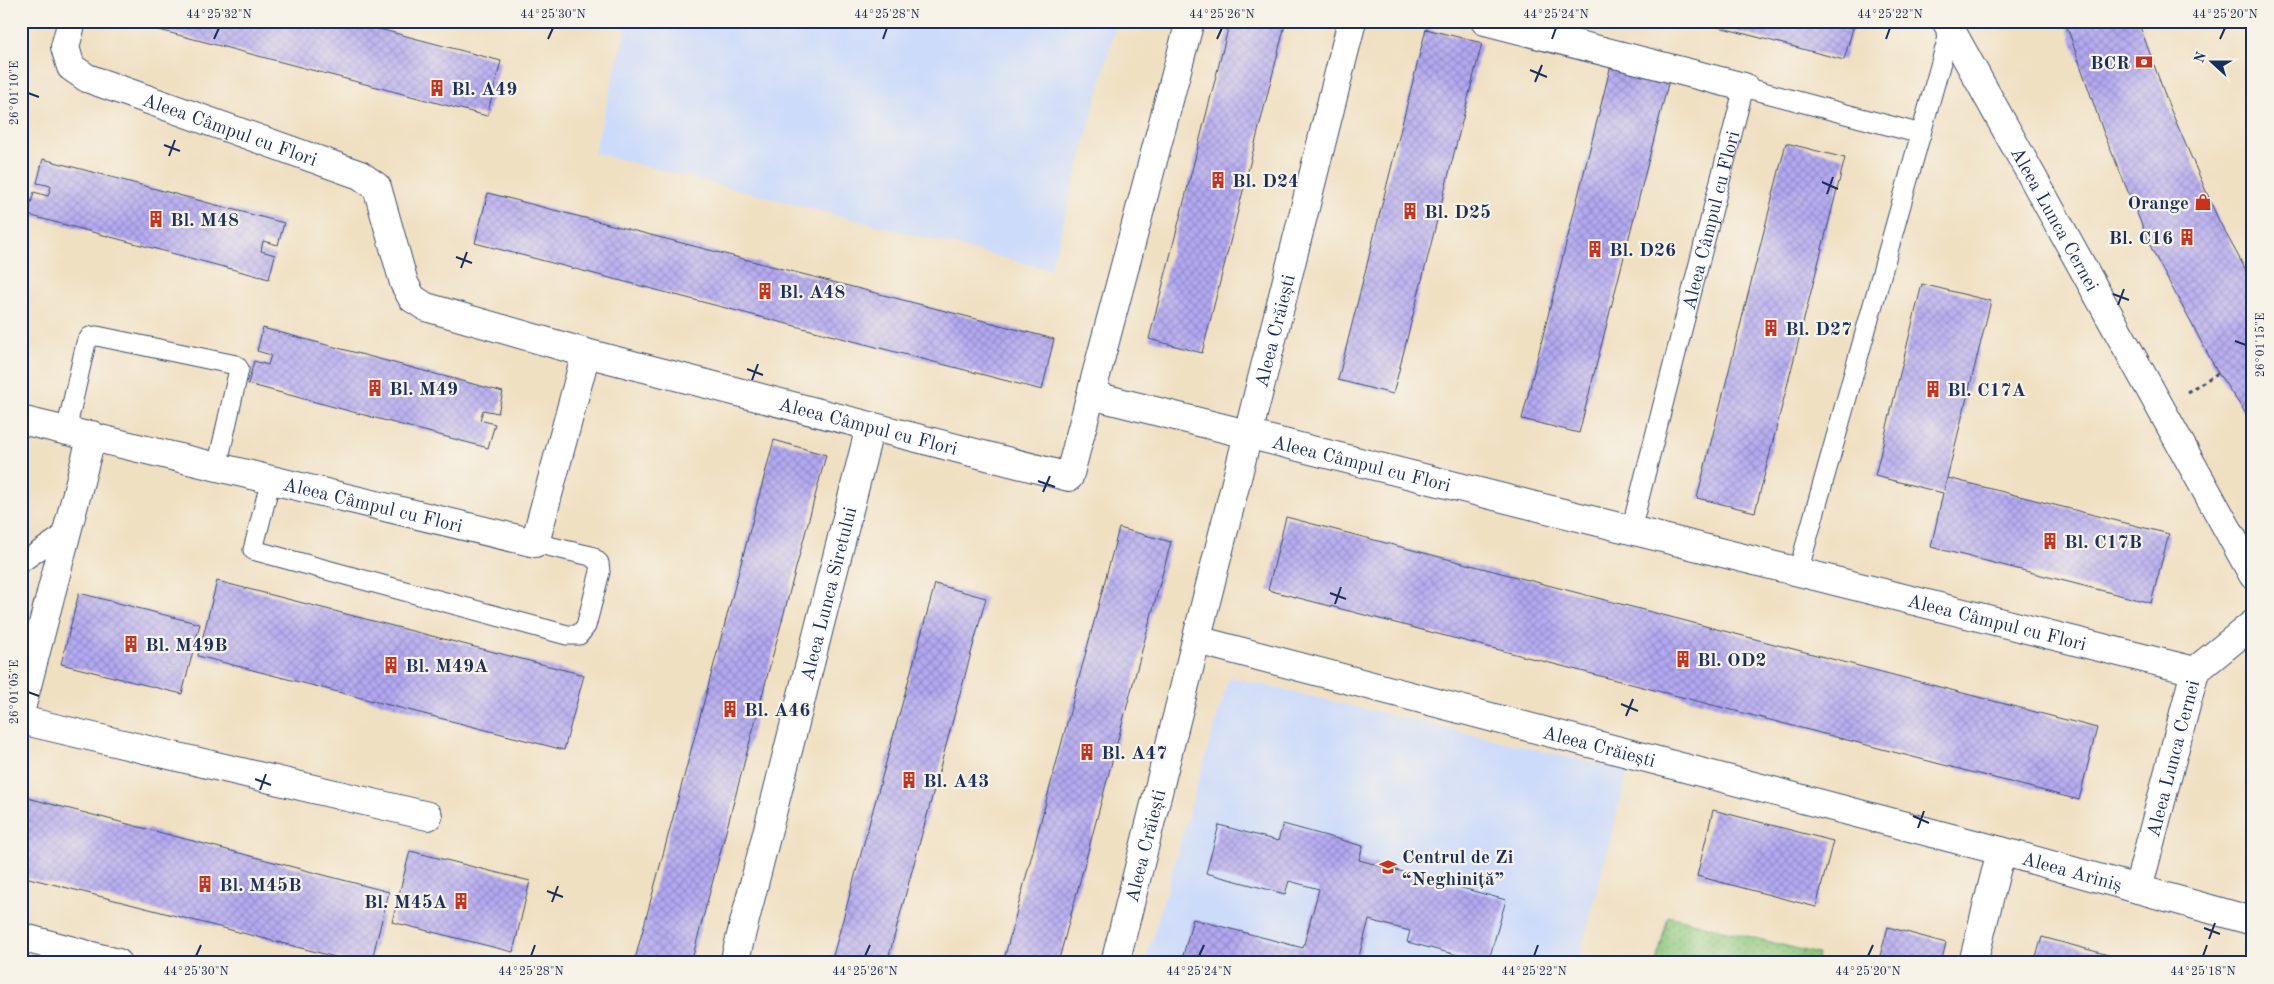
<svg xmlns="http://www.w3.org/2000/svg" width="2274" height="984" font-family="'Old Standard TT',serif">
<style>
.built{fill:#cddbfa}
.grass{fill:url(#grass-dots);stroke:#547c6e}
.building{fill:url(#building-cross-hatch)}
.lines{fill:none;stroke-linecap:round;stroke-linejoin:round}
.lane-casing{stroke:#3b4a6d;stroke-width:21}
.street-casing{stroke:#3b4a6d;stroke-width:30}
.path{stroke:#3b4a6d;stroke-width:3;stroke-dasharray:4 4;stroke-linecap:butt}
.lane{stroke:#fff;stroke-width:19}
.street{stroke:#fff;stroke-width:28}
.ticks{fill:none;stroke:#1b2f5e;stroke-width:2}
.labels{text-anchor:middle;stroke-width:4.5;stroke-linejoin:round;paint-order:stroke}
.poi-label{font-size:19px;font-weight:bold;fill:#1b2f5e;stroke:#f7f3e8;text-anchor:start}
.street-label{font-size:19px;fill:#1b2f5e;stroke:#f7f3e8}
.neatline{fill:none;stroke:#1b2f5e;stroke-width:2}
.ticks-label{font-size:12px;text-anchor:middle;fill:#1b2f5e}
</style>
<defs>
<pattern id="grass-dots" width="8" height="8" patternUnits="userSpaceOnUse" patternTransform="scale(1.25)"><rect width="8" height="8" fill="#8ec97e"/><path d="M2 2h.1M6 6h.1" fill="none" stroke="#73a46a" stroke-width="1.8" stroke-linecap="round"/></pattern>
<pattern id="building-cross-hatch" width="8" height="8" patternUnits="userSpaceOnUse" patternTransform="scale(1.25)"><rect width="8" height="8" fill="#b4a9f2"/><path d="M0 0l8 8M0 8l8-8" fill="none" stroke="#928ac7"/></pattern>
</defs>
<rect width="100%" height="100%" fill="#f7f3e8"/>
<filter id="ink" filterUnits="userSpaceOnUse"><feTurbulence type="fractalNoise" baseFrequency=".02" numOctaves="2"/><feDisplacementMap in="SourceGraphic" scale="10" xChannelSelector="R" yChannelSelector="G"/><feConvolveMatrix kernelMatrix="1 2 1 2 8 2 1 2 1" color-interpolation-filters="sRGB"/></filter>
<filter id="wash" filterUnits="userSpaceOnUse"><feTurbulence type="fractalNoise" baseFrequency=".0096" numOctaves="4" result="noise"/><feDisplacementMap in="SourceGraphic" scale="20" xChannelSelector="R" yChannelSelector="G"/><feGaussianBlur stdDeviation="1.12" result="paint"/><feColorMatrix in="noise" values="0 0 0 0 0 0 0 0 0 0 0 0 0 0 0 0 0 1.4 0 .05"/><feComposite in="paint" operator="in"/></filter>
<g filter="url(#wash)">
<rect width="100%" height="100%" fill="#f0e0c2"/>
<g class="built">
<path d="M628 21H1117L1051 270 594 153Z"/>
<path d="M1229 677 1628 771 1578 963H1145Z"/>
</g>
<path class="grass" d="M1668 916 1818 954 1816 963H1656Z"/>
<g id="blocks">
<g class="building">
<path d="M125 21H349L501 61 487 116Z"/>
<path d="M1230 21H1286L1202 353 1149 339Z"/>
<path d="M1696 21H1855L1844 60Z"/>
<path d="M2065 21H2138L2169 106 2219 221 2253 283V424L2218 373 2153 252 2103 131Z"/>
<path d="M1426 29 1482 43 1393 394 1338 380Z"/>
<path d="M1611 65 1669 80 1579 433 1522 419Z"/>
<path d="M1786 143 1845 158 1755 512 1697 498Z"/>
<path d="M43 159 284 223 278 245 263 241 261 251 275 255 269 279 28 215 34 192 48 196 51 186 37 183Z"/>
<path d="M488 193 1054 339 1042 390 475 243Z"/>
<path d="M1922 284 1991 301 1944 490 1948 478 2169 534 2151 603 1931 547 1943 493 1875 476Z"/>
<path d="M263 328 503 392 498 413 483 410 480 420 495 424 488 448 248 384 254 361 268 365 271 355 257 351Z"/>
<path d="M774 440 826 455 691 963H634Z"/>
<path d="M1286 517 2097 728 2079 800 1268 590Z"/>
<path d="M1119 528 1171 542 1058 963H1003Z"/>
<path d="M217 581 584 675 564 750 198 656Z"/>
<path d="M935 584 986 598 887 963H831Z"/>
<path d="M79 593 200 624 182 694 61 664Z"/>
<path d="M24 797 389 892 371 963H359L21 876V808Z"/>
<path d="M1713 810 1833 841 1816 907 1697 876Z"/>
<path d="M1283 824 1363 846 1359 860 1506 900 1488 963 1407 942 1410 931 1369 920 1357 963H1181L1193 919 1303 948 1319 889 1289 881 1285 894 1206 873 1219 825 1278 841Z"/>
<path d="M410 851 530 881 513 952 392 922Z"/>
<path d="M1888 927 1946 943 1941 963H1878Z"/>
<path d="M2042 937 2134 962 2133 963H2034Z"/>
</g>
</g>
</g>
<g filter="url(#ink)">
<use href="#blocks" fill-opacity="0" stroke="#3b4a6d" stroke-width="1"/>
<g class="lines">
<g class="lane-casing">
<g id="lane">
<path d="M66 431 86 343 90 337 97 336 236 365 239 369 217 467"/>
<path d="M271 479 253 550 567 635H579L586 626 600 572 599 563 591 556 535 543"/>
<path id="s1" d="M1631 530 1744 87 1921 134"/>
<path d="M21 563 69 530"/>
<path d="M1798 572 1950 30"/>
</g>
</g>
<g class="street-casing">
<g id="street">
<path id="s2" d="M72 21 65 47 71 67 87 78 360 175 377 187 404 283 412 298 426 307 586 353 1069 477 1190 21"/>
<path d="M1485 21 1744 87"/>
<path id="s3" d="M1946 21 2253 575"/>
<path id="s4" d="M1091 395 2195 671"/>
<path id="s5" d="M21 420 535 543 586 353"/>
<path id="s6" d="M1197 640 2001 851 2253 921"/>
<path d="M21 709 92 435"/>
<path d="M21 720 428 816"/>
<path id="s7" d="M2138 889 2195 671 2253 624"/>
<path d="M21 937 118 963"/>
<path id="s8" d="M734 963 870 427"/>
<path id="s9" d="M1115 963 1352 21"/>
<path d="M1973 963 2001 851"/>
</g>
</g>
<path class="path" d="M2187 392 2218 373"/>
<use href="#lane" class="lane"/>
<use href="#street" class="street"/>
</g>
</g>
<path class="ticks" d="M214 39 219 28M548 39 553 28M883 39 887 28M1217 39 1222 28M1552 39 1556 28M1886 39 1890 28M2220 39 2225 28M1530 70 1547 77M1535 82 1542 65M28 93 39 97M164 145 180 151M169 156 175 140M1822 182 1838 189M1827 194 1833 177M456 257 472 263M461 268 467 252M2113 294 2129 300M2118 305 2124 289M2235 341 2246 345M747 369 763 375M752 380 758 364M1038 481 1055 487M1043 492 1050 476M1330 593 1346 599M1335 604 1341 587M28 692 39 696M1621 704 1638 711M1626 716 1633 699M255 779 271 785M260 790 266 774M1913 816 1929 823M1918 828 1924 811M547 891 563 897M552 902 558 886M2204 928 2220 934M2209 939 2215 923M196 956 201 945M531 956 535 945M865 956 870 945M1199 956 1204 945M1534 956 1538 945M1868 956 1873 945M2203 956 2207 945"/>
<defs>
<g id="bank-bare" transform="scale(1.35)"><path d="M-6-4H6V4H-6ZM0-2.3a2.3 2.3 0 1 0 0 4.6a2.3 2.3 0 1 0 0-4.6Z" fill="#c8321e" stroke="#f7f3e8" stroke-width="2.5" paint-order="stroke"/></g>
<g id="building-bare" transform="scale(1.35)"><path d="M-4-6H4V6H1V3H-1V6H-4ZM-2.5-4.3h1.7v1.8h-1.7ZM.8-4.3h1.7v1.8H.8ZM-2.5-1h1.7V.8h-1.7ZM.8-1h1.7V.8H.8Z" fill="#c8321e" stroke="#f7f3e8" stroke-width="2.5" paint-order="stroke"/></g>
<g id="shop-bare" transform="scale(1.35)"><path d="M-5-2.5h2.3a2.7 3.5 0 0 1 5.4 0H5L5.5 6h-11ZM-1.5-2.5h3a1.5 2.3 0 0 0-3 0Z" fill="#c8321e" stroke="#f7f3e8" stroke-width="2.5" paint-order="stroke"/></g>
<g id="school-bare" transform="scale(1.35)"><path d="M0-5L7-2L0 1L-7-2ZM-4 1L0 2.5L4 1V4Q0 6-4 4Z" fill="#c8321e" stroke="#f7f3e8" stroke-width="2.5" paint-order="stroke"/></g>
</defs>
<g fill-rule="evenodd">
<use href="#bank-bare" x="2144" y="62"/>
<use href="#building-bare" x="437" y="88"/>
<use href="#building-bare" x="1218" y="180"/>
<use href="#shop-bare" x="2203" y="202"/>
<use href="#building-bare" x="1410" y="211"/>
<use href="#building-bare" x="156" y="219"/>
<use href="#building-bare" x="2187" y="237"/>
<use href="#building-bare" x="1595" y="249"/>
<use href="#building-bare" x="765" y="291"/>
<use href="#building-bare" x="1771" y="328"/>
<use href="#building-bare" x="375" y="388"/>
<use href="#building-bare" x="1933" y="389"/>
<use href="#building-bare" x="2050" y="541"/>
<use href="#building-bare" x="131" y="644"/>
<use href="#building-bare" x="1683" y="659"/>
<use href="#building-bare" x="391" y="665"/>
<use href="#building-bare" x="730" y="709"/>
<use href="#building-bare" x="1087" y="752"/>
<use href="#building-bare" x="909" y="780"/>
<use href="#school-bare" x="1388" y="867"/>
<use href="#building-bare" x="205" y="884"/>
<use href="#building-bare" x="461" y="901"/>
</g>
<g class="labels">
<g class="poi-label">
<text x="2130" y="69" text-anchor="end">BCR</text>
<text x="451" y="95">Bl. A49</text>
<text x="1232" y="187">Bl. D24</text>
<text x="2189" y="209" text-anchor="end">Orange</text>
<text x="1424" y="218">Bl. D25</text>
<text x="170" y="226">Bl. M48</text>
<text x="2173" y="244" text-anchor="end">Bl. C16</text>
<text x="1609" y="256">Bl. D26</text>
<text x="779" y="298">Bl. A48</text>
<text x="1785" y="335">Bl. D27</text>
<text x="389" y="395">Bl. M49</text>
<text x="1947" y="396">Bl. C17A</text>
<text x="2064" y="548">Bl. C17B</text>
<text x="145" y="651">Bl. M49B</text>
<text x="1697" y="666">Bl. OD2</text>
<text x="405" y="672">Bl. M49A</text>
<text x="744" y="716">Bl. A46</text>
<text x="1101" y="759">Bl. A47</text>
<text x="923" y="787">Bl. A43</text>
<text x="1402" y="863">Centrul de Zi<tspan x="1402" dy="22">“Neghiniţă”</tspan></text>
<text x="219" y="891">Bl. M45B</text>
<text x="447" y="908" text-anchor="end">Bl. M45A</text>
</g>
<g class="street-label">
<text dy="7" stroke="none"><textPath href="#s2" startOffset="219">Aleea Câmpul cu Flori</textPath></text>
<text dy="7" stroke="none"><textPath href="#s3" startOffset="226">Aleea Lunca Cernei</textPath></text>
<text dy="7" stroke="none"><textPath href="#s1" startOffset="320">Aleea Câmpul cu Flori</textPath></text>
<text dy="7" stroke="none"><textPath href="#s9" startOffset="652">Aleea Crăiești</textPath></text>
<text dy="7" stroke="none"><textPath href="#s2" startOffset="969">Aleea Câmpul cu Flori</textPath></text>
<text dy="7" stroke="none"><textPath href="#s4" startOffset="279">Aleea Câmpul cu Flori</textPath></text>
<text dy="7" stroke="none"><textPath href="#s5" startOffset="362">Aleea Câmpul cu Flori</textPath></text>
<text dy="7" stroke="none"><textPath href="#s8" startOffset="381">Aleea Lunca Siretului</textPath></text>
<text dy="7" stroke="none"><textPath href="#s4" startOffset="934">Aleea Câmpul cu Flori</textPath></text>
<text dy="7" stroke="none"><textPath href="#s6" startOffset="416">Aleea Crăiești</textPath></text>
<text dy="7" stroke="none"><textPath href="#s7" startOffset="135">Aleea Lunca Cernei</textPath></text>
<text dy="7" stroke="none"><textPath href="#s9" startOffset="121">Aleea Crăiești</textPath></text>
<text dy="7" stroke="none"><textPath href="#s6" startOffset="905">Aleea Ariniș</textPath></text>
</g>
</g>
<rect width="2274" height="984" fill="none" stroke="#f7f3e8" stroke-width="55"/>
<g transform="translate(2212 62) rotate(291)" stroke="#f7f3e8" stroke-width="4" paint-order="stroke">
<path d="M0-4L9 19L0 12L-9 19Z" fill="#1b2f5e"/>
<text y="-8" font-size="14" font-weight="bold" text-anchor="middle" fill="#1b2f5e">N</text>
</g>
<rect x="28" y="28" width="2218" height="928" class="neatline"/>
<g class="ticks-label">
<text x="219" y="18">44°25'32"N</text>
<text x="553" y="18">44°25'30"N</text>
<text x="887" y="18">44°25'28"N</text>
<text x="1222" y="18">44°25'26"N</text>
<text x="1556" y="18">44°25'24"N</text>
<text x="1890" y="18">44°25'22"N</text>
<text x="2225" y="18">44°25'20"N</text>
<text transform="translate(14 93) rotate(-90)" y="4">26°01'10"E</text>
<text transform="translate(2260 345) rotate(-90)" y="4">26°01'15"E</text>
<text transform="translate(14 692) rotate(-90)" y="4">26°01'05"E</text>
<text x="196" y="975">44°25'30"N</text>
<text x="531" y="975">44°25'28"N</text>
<text x="865" y="975">44°25'26"N</text>
<text x="1199" y="975">44°25'24"N</text>
<text x="1534" y="975">44°25'22"N</text>
<text x="1868" y="975">44°25'20"N</text>
<text x="2203" y="975">44°25'18"N</text>
</g>
</svg>
